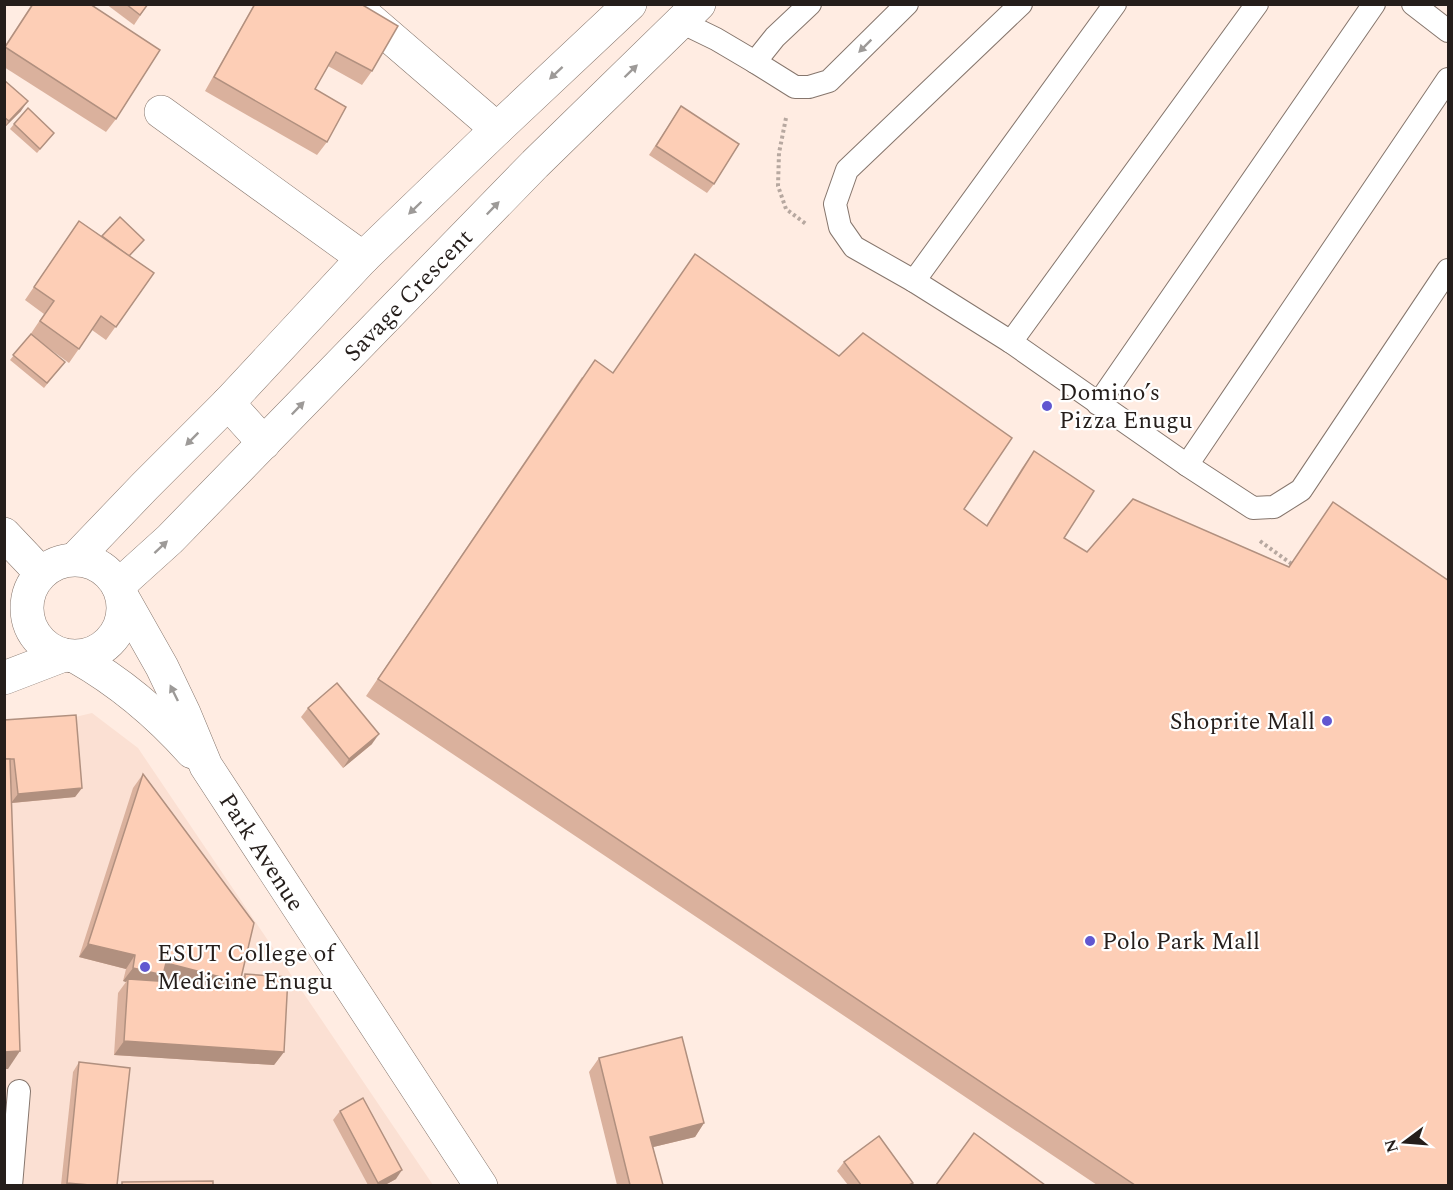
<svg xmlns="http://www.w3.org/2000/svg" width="1453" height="1190" font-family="Spectral,serif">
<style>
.built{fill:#fbe0d3}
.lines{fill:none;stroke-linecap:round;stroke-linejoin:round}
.lane-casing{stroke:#86766d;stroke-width:24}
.street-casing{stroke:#86766d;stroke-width:34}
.secondary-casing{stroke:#86766d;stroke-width:34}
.path{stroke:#b7a8a0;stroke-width:4;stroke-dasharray:3 3;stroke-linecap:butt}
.lane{stroke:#fff;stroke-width:22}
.street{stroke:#fff;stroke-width:33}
.secondary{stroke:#fff;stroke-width:33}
.wall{fill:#dab19d;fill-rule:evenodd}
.shaded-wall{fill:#b1907f}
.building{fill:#fdceb6;stroke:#b1907f;stroke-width:1.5}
.oneway{fill:#9d9a98}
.poi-dot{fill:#6157d0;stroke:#fff;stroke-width:2}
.labels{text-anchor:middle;stroke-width:4.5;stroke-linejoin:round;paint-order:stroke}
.street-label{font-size:24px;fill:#251e1b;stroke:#fff}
.poi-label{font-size:24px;fill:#251e1b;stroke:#fff;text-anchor:start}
</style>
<rect width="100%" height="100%" fill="#ffece2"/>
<path class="built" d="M92 713 138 748 433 1185H5L4 734Z"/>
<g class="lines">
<g class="lane-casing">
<g id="lane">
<path d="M810 4 775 37 755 62 795 87H809L829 81 907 4"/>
<path d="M1021 4 847 170 835 204 840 227 854 247 914 281 1011 342 1187 465 1253 508 1274 507 1301 490 1448 270"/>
<path d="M1413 4 1448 31"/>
<path d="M681 22 716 39 755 62"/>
<path d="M914 281 1115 4"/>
<path d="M1011 342 1257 4"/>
<path d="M1098 404 1374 4"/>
<path d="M1187 465 1448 79"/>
<path d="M11 1186 19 1091"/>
</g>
</g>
<g class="street-casing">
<g id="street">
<path d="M352 4 497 129"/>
<path d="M161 112 363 258"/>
</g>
</g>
<g class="secondary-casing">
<g id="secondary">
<path d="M228 403 264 443"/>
<path d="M4 534 41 573"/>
<path d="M75 559 145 486 228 403 363 258 497 129 630 4"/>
<circle cx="75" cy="608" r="48"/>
<path d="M118 586 170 539 535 164 699 4"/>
<path d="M123 598 162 667 184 713 206 766 481 1186"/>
<path d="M76 657C120 682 158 714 192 752"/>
<path d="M4 678 64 655"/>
</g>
</g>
<g class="path">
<path d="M786 118 779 153 778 186 786 209 806 224"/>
<path d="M1260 541 1293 565"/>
</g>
<use href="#lane" class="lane"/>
<use href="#street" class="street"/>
<use href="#secondary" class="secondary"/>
</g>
<g class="wall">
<path d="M32 4H90L116 119 106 132 4 67V47Z"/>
<path d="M106 4H148L134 25Z"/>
<path d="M254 4H361L372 71 362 85 328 66 315 89 327 142 317 155 205 91Z"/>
<path d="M4 80 21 111 4 128Z"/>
<path d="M681 106 714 184 707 193 649 155Z"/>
<path d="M14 124 54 133 37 153 10 129Z"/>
<path d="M79 221 101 236 140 245 129 256 154 273 106 340 92 330 69 363 39 341 61 367 44 388 10 360 30 335 44 314 25 300Z"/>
<path d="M582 377 964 509 986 526 1022 468 1034 451 1064 538 1449 1185H1097L366 696Z"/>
<path d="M308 708 372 744 343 768 301 717Z"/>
<path d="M4 720 82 788 75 797 12 803 8 1069H4Z"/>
<path d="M143 774 240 981 245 974 284 1052 274 1065 114 1055 118 993 126 982 123 981 126 969 79 957 133 788ZM161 978 181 983 158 981Z"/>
<path d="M599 1058 704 1123 695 1137 653 1147 663 1185H617L589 1072Z"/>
<path d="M79 1062 117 1185H61L73 1072Z"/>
<path d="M340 1111 396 1179 385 1185H368L333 1120Z"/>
<path d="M844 1162 913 1183 911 1185H848L837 1171Z"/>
</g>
<g class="shaded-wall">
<path d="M28 101 21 111 4 128 9 121Z"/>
<path d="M379 734 372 744 343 768 349 759Z"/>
<path d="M82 788 75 797 11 803 18 794Z"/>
<path d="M88 944 135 955 126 969 79 957Z"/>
<path d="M166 963 240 982 230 995 161 978 153 989 128 979 126 982 123 981 133 968Z"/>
<path d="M124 1041 284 1052 274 1065 114 1055Z"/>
<path d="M20 1051 8 1069H4V1052Z"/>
<path d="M704 1123 695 1137 641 1150 650 1137Z"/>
<path d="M402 1170 396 1179 385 1185H377L378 1183Z"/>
<path d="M67 1183 90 1185H65Z"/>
</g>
<g class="building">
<path d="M33 4H90L160 50 116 119 5 47Z"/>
<path d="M126 4H148L140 15Z"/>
<path d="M255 4H361L398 26 372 71 336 52 315 89 346 107 327 142 214 77Z"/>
<path d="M4 80 28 101 9 121 4 117Z"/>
<path d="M681 106 739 144 714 184 656 146Z"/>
<path d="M28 108 54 133 40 149 14 124Z"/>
<path d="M120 217 144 240 129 256 102 236Z"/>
<path d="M79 221 154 273 116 327 101 316 79 349 40 321 54 301 34 287Z"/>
<path d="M695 254 839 356 863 333 1012 438 964 509 987 526 1034 451 1094 491 1064 538 1087 552 1133 499 1289 567 1333 502 1449 581V1185H1135L378 679 595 360 613 373Z"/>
<path d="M31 334 65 362 47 383 13 355Z"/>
<path d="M337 683 379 734 349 759 308 708Z"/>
<path d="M76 715 82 788 18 794 14 759H4V720Z"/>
<path d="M4 759H10L20 1051 4 1052Z"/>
<path d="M143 774 254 923 240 982 166 963 163 975 133 968 135 955 88 944Z"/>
<path d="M245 974 288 977 284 1052 124 1041 128 979 245 987Z"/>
<path d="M682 1037 704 1123 650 1137 663 1185H630L599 1058Z"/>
<path d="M79 1062 130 1068 117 1185H90L67 1183Z"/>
<path d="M363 1098 402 1170 378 1183 340 1111Z"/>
<path d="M974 1133 1045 1185H936Z"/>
<path d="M879 1136 913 1183 909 1185H861L844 1162Z"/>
<path d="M213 1181V1185H122V1182Z"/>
</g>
<defs><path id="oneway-solid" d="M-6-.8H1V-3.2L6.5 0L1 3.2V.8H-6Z" transform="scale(1.5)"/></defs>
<g class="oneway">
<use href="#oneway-solid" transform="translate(865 46) rotate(135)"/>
<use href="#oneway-solid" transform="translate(631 71) rotate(-44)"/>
<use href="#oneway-solid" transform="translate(556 73) rotate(137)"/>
<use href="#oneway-solid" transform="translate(415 208) rotate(136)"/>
<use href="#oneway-solid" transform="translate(493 208) rotate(-46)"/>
<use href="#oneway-solid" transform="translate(298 408) rotate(-46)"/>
<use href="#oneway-solid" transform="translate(192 439) rotate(135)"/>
<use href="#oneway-solid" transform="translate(161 547) rotate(-43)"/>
<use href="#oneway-solid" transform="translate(174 693) rotate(-116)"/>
</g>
<g class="poi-dot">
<circle cx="1047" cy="406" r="6"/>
<circle cx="1327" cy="721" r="6"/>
<circle cx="1090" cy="941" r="6"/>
<circle cx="145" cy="967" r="6"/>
</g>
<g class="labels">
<g class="street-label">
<text transform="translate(408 295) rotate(-46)" y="8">Savage Crescent</text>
<text transform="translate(262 852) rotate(57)" y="8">Park Avenue</text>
</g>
<g class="poi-label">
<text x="1059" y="400">Domino’s<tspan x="1059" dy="28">Pizza Enugu</tspan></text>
<text x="1315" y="729" text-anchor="end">Shoprite Mall</text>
<text x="1102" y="949">Polo Park Mall</text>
<text x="157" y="961">ESUT College of<tspan x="157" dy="28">Medicine Enugu</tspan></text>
</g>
</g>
<rect width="1453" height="1190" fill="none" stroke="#251e1b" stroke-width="12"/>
<g transform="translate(1405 1142) rotate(254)" stroke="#ffffff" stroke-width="4.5" paint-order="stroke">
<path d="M0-4.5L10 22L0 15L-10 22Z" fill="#251e1b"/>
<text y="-9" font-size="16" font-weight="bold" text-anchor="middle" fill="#251e1b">N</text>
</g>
</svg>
